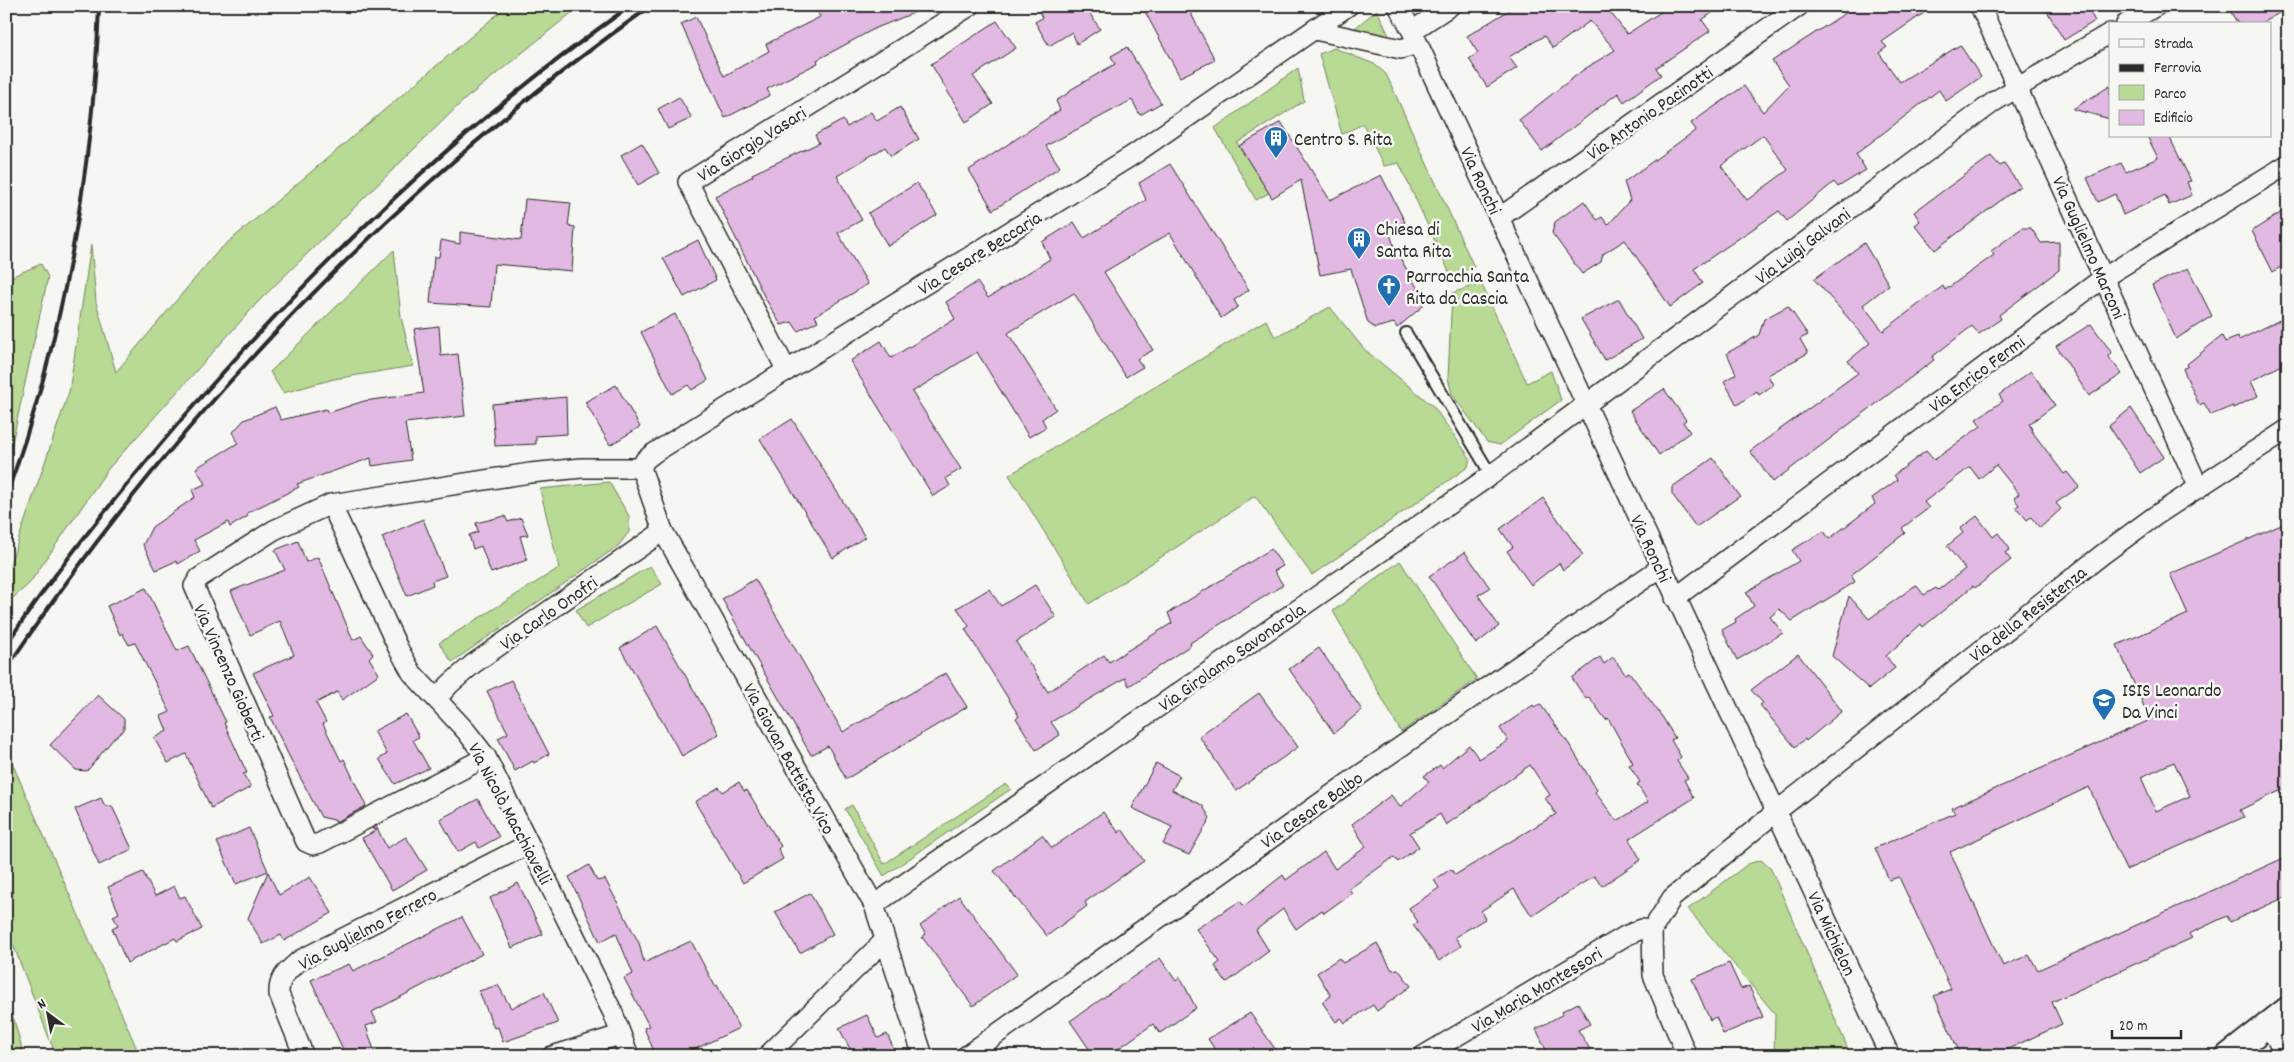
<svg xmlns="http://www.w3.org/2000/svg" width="2294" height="1062" font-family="Dekko,sans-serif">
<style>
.green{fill:#b8da94;stroke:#728260}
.building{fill:#e1b9e2;stroke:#2b2b2b;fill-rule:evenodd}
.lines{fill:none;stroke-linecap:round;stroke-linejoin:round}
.service-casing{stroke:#2b2b2b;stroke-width:14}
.minor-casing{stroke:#2b2b2b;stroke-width:22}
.tertiary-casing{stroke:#2b2b2b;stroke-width:28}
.service{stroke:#f6f6f2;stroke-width:10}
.minor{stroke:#f6f6f2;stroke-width:19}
.tertiary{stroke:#f6f6f2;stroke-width:24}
.rail{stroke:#2b2b2b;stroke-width:4}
.labels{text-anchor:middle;stroke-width:5;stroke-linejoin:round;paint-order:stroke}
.street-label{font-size:19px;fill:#2b2b2b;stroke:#f6f6f2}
.poi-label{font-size:19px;fill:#2b2b2b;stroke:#f6f6f2;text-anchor:start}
</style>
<rect width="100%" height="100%" fill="#f6f6f2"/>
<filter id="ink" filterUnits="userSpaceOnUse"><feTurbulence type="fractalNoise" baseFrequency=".02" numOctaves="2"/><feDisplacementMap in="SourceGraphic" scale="10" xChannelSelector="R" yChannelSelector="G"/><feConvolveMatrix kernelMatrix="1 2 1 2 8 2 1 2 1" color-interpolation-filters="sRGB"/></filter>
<g filter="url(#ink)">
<g class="green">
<path d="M507 6H580L464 100 258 302 108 469 29 584 6 604V576L69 392 91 245 96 302 116 372 219 250Z"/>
<path d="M1377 10 1390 38 1350 32Z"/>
<path d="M1334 48 1374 64 1386 74 1474 267 1451 276 1399 163 1384 166 1363 124 1342 134 1319 54Z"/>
<path d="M1298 68 1304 101 1237 143 1269 193 1256 200 1215 128Z"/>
<path d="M394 250 401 317 413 366 334 379 283 393 270 372Z"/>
<path d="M41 264 48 277 6 471V279Z"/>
<path d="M1481 283 1527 383 1551 371 1561 400 1500 445 1487 442 1452 394 1448 378 1452 293Z"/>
<path d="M1330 307 1364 349 1433 406 1470 458 1468 467 1312 575 1255 496 1089 604 1009 475 1266 320 1275 337Z"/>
<path d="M609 482 629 516V532L618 546 452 662 439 643 559 568 540 489Z"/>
<path d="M1400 561 1477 679 1401 732 1333 611Z"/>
<path d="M650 566 662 584 586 628 576 610Z"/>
<path d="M6 749 140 1056H56L6 926Z"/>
<path d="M1006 784 1011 789 884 876 845 809 852 805 884 864Z"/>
<path d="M1761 860 1771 869 1851 1056H1774L1775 1014 1688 909 1748 864Z"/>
<path d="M6 1003 14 1020 24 1056H6Z"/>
</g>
<g class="building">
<path d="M815 6 928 7 874 29 817 60 818 63 767 89 770 95 725 118 681 24 696 17 724 76 769 51 766 44 820 17Z"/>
<path d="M1037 6H1085L1100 29 1077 44 1072 32 1049 46 1035 22 1042 18Z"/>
<path d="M1142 6H1187L1215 60 1180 77Z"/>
<path d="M1516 6H1610L1607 8 1627 34 1670 6H1722L1702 20 1710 31 1656 68 1661 75 1624 102 1618 93 1542 151 1519 120 1583 70 1615 50 1590 21 1553 48 1544 36 1509 57 1517 68 1487 87 1469 59 1478 53 1467 36Z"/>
<path d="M1856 6H1934L1882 42 1887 47 1879 53 1900 82 1960 45 1981 77 1946 101 1939 90 1856 154 1866 170 1838 187 1834 182 1787 221 1779 211 1694 269 1703 283 1670 307 1625 240 1603 254 1601 262 1582 274 1552 233 1555 222 1584 201 1597 220 1602 217 1608 225 1630 200 1624 182 1696 130 1691 123 1744 86 1763 112 1789 85 1772 61ZM1763 135 1788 170 1747 200 1721 166Z"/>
<path d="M2044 6H2086L2095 21 2064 40Z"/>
<path d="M2227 6H2288V8L2260 24H2238Z"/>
<path d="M997 21 1016 48 973 76 993 104 966 122 931 64Z"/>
<path d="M1127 47 1161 103 1140 115 1132 100 1046 146 1060 167 993 210 969 170 1060 110 1056 101 1070 92V90L1115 64 1111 56Z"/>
<path d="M2110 86V119L2073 109Z"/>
<path d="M679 97 692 118 668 129 658 109Z"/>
<path d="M900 107 919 139 891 156 885 147 837 176 862 220 838 233 868 284 815 316 818 321 798 331 792 322 781 325 765 298 715 196 753 176 752 174 819 143 815 135 843 120 847 127 871 112 877 121Z"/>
<path d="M1281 122 1330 200 1381 175 1405 222 1388 229 1396 251 1422 296 1423 306 1397 328 1394 323 1375 328 1368 323 1351 269 1320 275 1301 180 1272 198 1239 146Z"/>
<path d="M2147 136H2169L2191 181 2187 182 2192 195 2169 205 2165 195 2123 215 2115 194 2098 202 2087 178 2121 163 2126 172 2158 158Z"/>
<path d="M642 143 659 173 638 185 621 155Z"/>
<path d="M1991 156 2000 166 2004 164 2020 186 1935 250 1915 225 1920 221 1914 212Z"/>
<path d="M1170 164 1249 290 1234 300 1238 307 1221 318 1170 233 1104 272 1153 350 1137 359 1143 367 1126 377 1074 293 1008 333 1056 409 1042 419 1046 427 1029 437 977 352 912 392 961 469 946 478 950 486 933 496 850 361 881 341 891 358 955 319 946 302 977 282 988 298 1050 259 1042 242 1074 222 1084 238 1146 200 1139 183Z"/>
<path d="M917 183 937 215 888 246 868 213Z"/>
<path d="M525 199 571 203 568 226 575 227 572 271 494 264 491 307 430 303 434 257H439L441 240 460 244V232L521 240Z"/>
<path d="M2288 208V262L2273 272 2252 231Z"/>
<path d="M2022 228H2031L2041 243 2059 242V270L1999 315 2001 319 1979 334 1972 326 1932 357 1934 360 1773 482 1750 451 1858 373 1848 361 1870 343 1814 279 1864 243 1889 285 1863 305 1883 331 1943 286 1945 290 1994 255 1991 251Z"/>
<path d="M698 240 716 280 684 297 663 258Z"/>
<path d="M2188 268 2212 316 2176 339 2152 285Z"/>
<path d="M1619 299 1642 339 1605 360 1581 319Z"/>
<path d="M1788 306 1808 335 1800 339 1808 353 1768 375 1773 385 1759 395 1757 391 1737 405 1724 381 1736 374 1727 353 1759 335 1764 319Z"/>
<path d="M675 314 708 380 692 390 688 385 672 394 641 332Z"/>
<path d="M2288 316V362L2251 381 2258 396 2233 408V406L2211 415 2204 403 2199 405 2183 369 2188 366 2187 364 2222 336 2225 342 2238 337 2239 340Z"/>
<path d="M2091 324 2112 353 2108 356 2122 374 2089 396 2056 346Z"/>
<path d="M439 326 441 356 458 354 465 416 405 423 411 460 372 466 371 458 297 484 299 487 247 513 248 516 230 527 228 522 194 540 200 551 178 564 176 561 156 570 143 545 152 527 195 497 192 490 205 484 196 468 238 443 233 432 244 420 275 407 281 420 326 409 328 413 364 401 424 393 414 329Z"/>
<path d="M2031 371 2055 405 2029 424 2032 429 2031 430 2064 474 2067 472 2079 487 2056 503 2061 509 2040 528 2031 517 2027 520 2016 507 2019 505 2014 498 2019 494 1996 465 1979 479 1970 467 1924 502 1929 508 1902 528 1905 533 1851 575 1855 582 1792 621 1779 609 1770 617 1783 633 1737 660 1722 630 1736 622 1735 619 1754 606 1746 592 1799 561 1792 550 1824 531 1829 539 1875 504 1872 498 1897 480 1894 475 1926 451 1934 460 1981 426 1976 419 2003 401 1999 395Z"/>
<path d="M616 385 640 427 610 445 585 402Z"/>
<path d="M1664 389 1686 420 1683 422 1690 432 1659 455 1630 411Z"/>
<path d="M566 397 567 434 536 436V444L495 446 492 404Z"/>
<path d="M2131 408 2164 457 2140 473 2109 426Z"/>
<path d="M792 419 865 537 833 558 760 439Z"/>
<path d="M1713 458 1740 496 1696 527 1672 494V487Z"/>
<path d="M1543 498 1583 555 1563 570 1559 563 1531 585 1507 551 1513 547 1500 529Z"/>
<path d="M505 516 508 522 521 518 528 535 520 536 527 560 491 573 481 546 473 549 469 535 478 532 476 523Z"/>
<path d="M1977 516 1993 537 1998 533 2010 549 2005 553 2011 560 1975 588 1973 586 1923 627 1921 624 1886 656 1895 668 1869 689 1832 656 1849 596 1869 619 1916 585 1924 595 1936 588 1938 590 1965 569 1947 546 1963 533 1960 529Z"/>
<path d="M423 519 446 576 432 581 433 585 407 596 382 537Z"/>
<path d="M2288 522V787L2240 810 2244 817 2126 870 2089 787 1950 852 2003 966 2029 955 2038 970 2288 856V896L2230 922 2227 916 2189 934 2192 938 2052 1002 2062 1024 1993 1056H1961L1934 996 1951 989 1899 877 1889 880 1875 848 1955 813 1952 808 2150 720 2117 645 2188 614 2170 574ZM2174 762 2190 796 2156 811 2141 777Z"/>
<path d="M298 541 306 562 318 557 353 640 361 636 373 654 369 658 379 674 342 700 337 692 316 703 326 722 323 724 341 761 344 759 366 806 338 821 321 817 289 756 270 717 274 716 253 673 294 655 280 621 250 635 231 591 285 570 275 550Z"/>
<path d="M1271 549 1283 566 1274 571 1283 585 1190 643 1191 645 1129 686 1125 678 1051 722 1060 735 1036 750 1016 718 1019 716 965 629 969 626 957 608 989 589 1001 606 1035 585 1056 617 1016 642 1048 692 1104 655 1109 662 1172 623 1168 613Z"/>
<path d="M1465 552 1490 588 1478 595 1499 626 1476 644 1429 576Z"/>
<path d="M755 579 843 732 946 673 967 707 846 779 828 746 811 755 722 599Z"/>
<path d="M146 588 177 651 189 646 226 722 224 723 247 773 243 774 251 787 211 808 186 754 168 763 154 738 167 731 161 716 170 712 135 643 129 645 122 633 120 635 107 606Z"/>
<path d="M657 626 719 734 682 756 620 648Z"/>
<path d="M1319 648 1362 710 1334 733 1289 669Z"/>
<path d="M1798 654 1842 711 1806 741 1805 739 1795 747 1760 705 1763 703 1751 690Z"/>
<path d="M1600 657 1604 664 1613 657 1625 674 1629 672 1663 718 1675 738 1671 740 1681 757 1677 761 1688 778 1684 780 1694 798 1629 839 1641 860 1602 886 1594 876 1532 916 1514 889 1481 911 1485 919 1455 937 1461 946 1439 961 1413 925 1418 922 1409 908 1439 888 1434 880 1451 869 1455 875 1556 814 1545 798 1550 795 1530 765 1446 825 1440 814 1410 833 1419 847 1398 862 1394 857 1349 889 1352 893 1324 913 1322 910 1296 929 1283 909 1256 930 1269 951 1226 983 1215 966 1220 962 1196 929 1240 901 1244 906 1283 875 1286 880 1324 852 1335 869 1366 847 1352 824 1391 795 1400 807 1429 782 1424 776 1440 765 1442 768 1469 745 1479 759 1508 741 1500 728 1533 705 1534 707 1540 704 1569 744 1597 790 1595 792 1617 821 1648 802 1637 784 1640 782 1629 765 1633 763 1608 718 1606 720 1589 697 1586 699 1572 678Z"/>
<path d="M511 680 549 754 534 763 533 761 515 771 498 738 508 733 487 691Z"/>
<path d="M1259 693 1298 747 1236 791 1199 736Z"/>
<path d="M98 695 124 719V730L114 738 87 771 76 770 50 745Z"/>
<path d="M406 714 419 737 413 740 429 768 395 784 379 759 387 754 374 731Z"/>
<path d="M1156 763 1180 776 1172 790 1202 805 1210 818 1189 855 1163 844 1172 827 1132 808Z"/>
<path d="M739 782 744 791 747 790 781 846 778 849 783 859 743 883 695 802 719 787 723 792Z"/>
<path d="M101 798 105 806H112L132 849 99 865 75 809Z"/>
<path d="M478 799 499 837 479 848 476 842 458 852 440 819Z"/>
<path d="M1103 812 1119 833 1122 829 1144 861 1085 902 1087 906 1047 936 994 871 1042 835 1052 848Z"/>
<path d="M376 826 387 848 406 837 427 870 392 890 362 838 377 830 372 829Z"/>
<path d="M249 828 268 871 236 884 217 842Z"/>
<path d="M589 865 597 881 605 879 639 943 644 963 691 941 715 986 717 985 739 1028 681 1056H656L644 1028 649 1026 624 978 633 974 616 933 600 942 569 877Z"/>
<path d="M143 872 155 896 174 886 180 898 185 896 202 929 177 941 175 938 127 963 112 928 118 925 113 916 119 913 108 887Z"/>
<path d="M268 872 279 895 310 877 332 913 284 941 281 935 263 944 248 918Z"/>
<path d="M518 883 543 934 512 948 490 898Z"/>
<path d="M810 893 833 934 800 953 775 912Z"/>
<path d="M959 896 1017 974 973 1006 922 937 926 934 920 926Z"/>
<path d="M462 917 482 954 372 1012 377 1022 366 1026 376 1056H346L311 980 349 964 353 971Z"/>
<path d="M1377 943 1392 970 1398 969 1411 986 1377 1011 1373 1005 1345 1023 1341 1018 1336 1022 1322 1002 1331 996 1317 973 1339 958 1343 963Z"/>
<path d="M1160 958 1176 981 1180 977 1196 1008 1160 1033 1153 1024 1108 1056H1094L1070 1021Z"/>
<path d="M1729 963 1741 989 1749 986 1763 1017 1723 1034 1716 1017 1710 1020 1692 979Z"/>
<path d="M498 985 511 1008 544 992 558 1023 503 1042 498 1027 494 1028 479 991Z"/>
<path d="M1578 1003 1590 1024 1578 1030 1590 1049 1578 1056H1549L1536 1029 1563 1014 1562 1011Z"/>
<path d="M1250 1013 1280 1056H1219L1208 1039Z"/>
<path d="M867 1015 878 1038 887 1034 897 1056H841L851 1051 839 1028Z"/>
</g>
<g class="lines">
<g class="service-casing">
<path id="service" d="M1406 333 1491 475"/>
</g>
<g class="minor-casing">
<g id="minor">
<path d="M1398 6 1412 31 1890 1056"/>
<path d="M1980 6 2199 488"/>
<path d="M2126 24 2156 6"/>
<path d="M1315 30 1401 49 1418 44"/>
<path d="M1412 31 1450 6"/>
<path d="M1499 218 1799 6"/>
<path d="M787 371 688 182 970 6"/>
<path d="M641 468 645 460 654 453 1133 155 1348 6"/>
<path d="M641 468 663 531 874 905 923 1056"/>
<path d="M331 504 398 648 412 673 466 731 486 757 613 1013 629 1056"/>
<path d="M1675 598 2103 278 2288 164"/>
<path d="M437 698 450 684 473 664 663 531"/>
<path d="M486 757 320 843 313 845 306 842 194 586 199 578 274 530 331 504 530 473 582 468H641"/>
<path d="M874 905 1491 475 1995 101 2110 33"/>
<path d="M2268 1024 2286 1056"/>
<path d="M304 1056 279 994C278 977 289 970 300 960L529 844"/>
<path d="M552 1056 620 1035"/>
<path d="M767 1056 884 941"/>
<path d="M966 1056 1351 781 1660 568"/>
<path d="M1423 1056 1627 935 1642 929 1652 930"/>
<path d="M1687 1056 1653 975 1652 930 1672 898 1777 811 2103 554 2155 516 2288 429"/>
</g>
</g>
<g class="tertiary-casing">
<path id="tertiary" d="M2228 1056 2288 1009"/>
</g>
<use href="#service" class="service"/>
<use href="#minor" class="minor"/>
<use href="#tertiary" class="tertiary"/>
<g class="rail">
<path d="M6 496C63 340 93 171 99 6"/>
<path d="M6 645C51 577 102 514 154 452 293 286 452 132 630 6"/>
<path d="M6 669C175 416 402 181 651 6"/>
</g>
</g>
</g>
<defs>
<g id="building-pin" transform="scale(1.25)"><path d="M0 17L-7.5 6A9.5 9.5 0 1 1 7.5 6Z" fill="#1f6fb2" stroke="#f6f6f2"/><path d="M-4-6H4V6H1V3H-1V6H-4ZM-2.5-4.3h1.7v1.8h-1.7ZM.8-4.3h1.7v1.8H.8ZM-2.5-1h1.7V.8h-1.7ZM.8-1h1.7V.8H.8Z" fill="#fff"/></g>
<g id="church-pin" transform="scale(1.25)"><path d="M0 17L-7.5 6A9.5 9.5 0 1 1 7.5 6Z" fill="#1f6fb2" stroke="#f6f6f2"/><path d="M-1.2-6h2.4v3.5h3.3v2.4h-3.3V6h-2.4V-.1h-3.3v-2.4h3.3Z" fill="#fff"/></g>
<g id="school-pin" transform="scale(1.25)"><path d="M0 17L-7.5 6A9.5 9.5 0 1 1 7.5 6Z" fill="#1f6fb2" stroke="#f6f6f2"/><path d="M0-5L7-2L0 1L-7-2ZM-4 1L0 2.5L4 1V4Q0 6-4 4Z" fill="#fff"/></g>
</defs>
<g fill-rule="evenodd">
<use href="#building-pin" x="1276" y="138"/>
<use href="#building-pin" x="1359" y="239"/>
<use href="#church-pin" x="1389" y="286"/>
<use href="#school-pin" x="2104" y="700"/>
</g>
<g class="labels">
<g class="street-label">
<text transform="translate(1649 112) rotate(-35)" y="7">Via Antonio Pacinotti</text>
<text transform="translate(751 143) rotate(-32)" y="7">Via Giorgio Vasari</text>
<text transform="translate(1482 180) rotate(65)" y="7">Via Ronchi</text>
<text transform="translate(1802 245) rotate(-37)" y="7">Via Luigi Galvani</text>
<text transform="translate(2090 247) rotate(66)" y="7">Via Guglielmo Marconi</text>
<text transform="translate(979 252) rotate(-32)" y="7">Via Cesare Beccaria</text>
<text transform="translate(1976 373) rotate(-37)" y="7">Via Enrico Fermi</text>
<text transform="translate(1652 548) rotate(65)" y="7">Via Ronchi</text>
<text transform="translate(548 612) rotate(-35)" y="7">Via Carlo Onofri</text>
<text transform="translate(2027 613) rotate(-38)" y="7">Via della Resistenza</text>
<text transform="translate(1231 656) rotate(-35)" y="7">Via Girolamo Savonarola</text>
<text transform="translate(230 672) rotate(66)" y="7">Via Vincenzo Gioberti</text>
<text transform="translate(790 758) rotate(61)" y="7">Via Giovan Battista Vico</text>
<text transform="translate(1311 809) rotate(-35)" y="7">Via Cesare Balbo</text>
<text transform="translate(511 813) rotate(62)" y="7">Via Nicolò Macchiavelli</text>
<text transform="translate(367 928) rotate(-28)" y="7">Via Guglielmo Ferrero</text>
<text transform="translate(1833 933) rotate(65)" y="7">Via Michielon</text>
<text transform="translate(1536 989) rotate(-31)" y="7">Via Maria Montessori</text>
</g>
<g class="poi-label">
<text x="1294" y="145">Centro S. Rita</text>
<text x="1376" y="235">Chiesa di<tspan x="1376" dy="22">Santa Rita</tspan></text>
<text x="1406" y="282">Parrocchia Santa<tspan x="1406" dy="22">Rita da Cascia</tspan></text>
<text x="2122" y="696">ISIS Leonardo<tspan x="2122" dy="22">Da Vinci</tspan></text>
</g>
</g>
<rect width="2294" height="1062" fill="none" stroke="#f6f6f2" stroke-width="25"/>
<rect x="12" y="12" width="2269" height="1037" fill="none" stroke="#2b2b2b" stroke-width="2" filter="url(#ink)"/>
<rect x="2109" y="22" width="162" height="115" fill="#f6f6f2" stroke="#a5a5a2"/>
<rect x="2119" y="39" width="25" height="8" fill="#f6f6f2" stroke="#a5a5a2"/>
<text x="2154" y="48" font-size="15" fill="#2b2b2b">Strada</text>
<rect x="2119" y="64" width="25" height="8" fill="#2b2b2b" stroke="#a5a5a2"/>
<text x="2154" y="72" font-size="15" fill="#2b2b2b">Ferrovia</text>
<rect x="2119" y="85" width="25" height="15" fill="#b8da94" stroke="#a5a5a2"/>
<text x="2154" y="98" font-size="15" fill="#2b2b2b">Parco</text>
<rect x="2119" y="110" width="25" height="15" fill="#e1b9e2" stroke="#a5a5a2"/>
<text x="2154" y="122" font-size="15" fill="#2b2b2b">Edificio</text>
<g transform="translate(48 1014) rotate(328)" stroke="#f6f6f2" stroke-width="4" paint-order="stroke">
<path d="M0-4L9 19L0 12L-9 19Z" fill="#2b2b2b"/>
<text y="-8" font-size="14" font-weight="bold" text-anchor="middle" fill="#2b2b2b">N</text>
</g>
<path d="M2112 1030v8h69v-8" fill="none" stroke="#2b2b2b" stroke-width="2.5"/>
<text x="2119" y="1030" font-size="15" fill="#2b2b2b" stroke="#f6f6f2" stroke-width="4" paint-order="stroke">20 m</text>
</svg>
